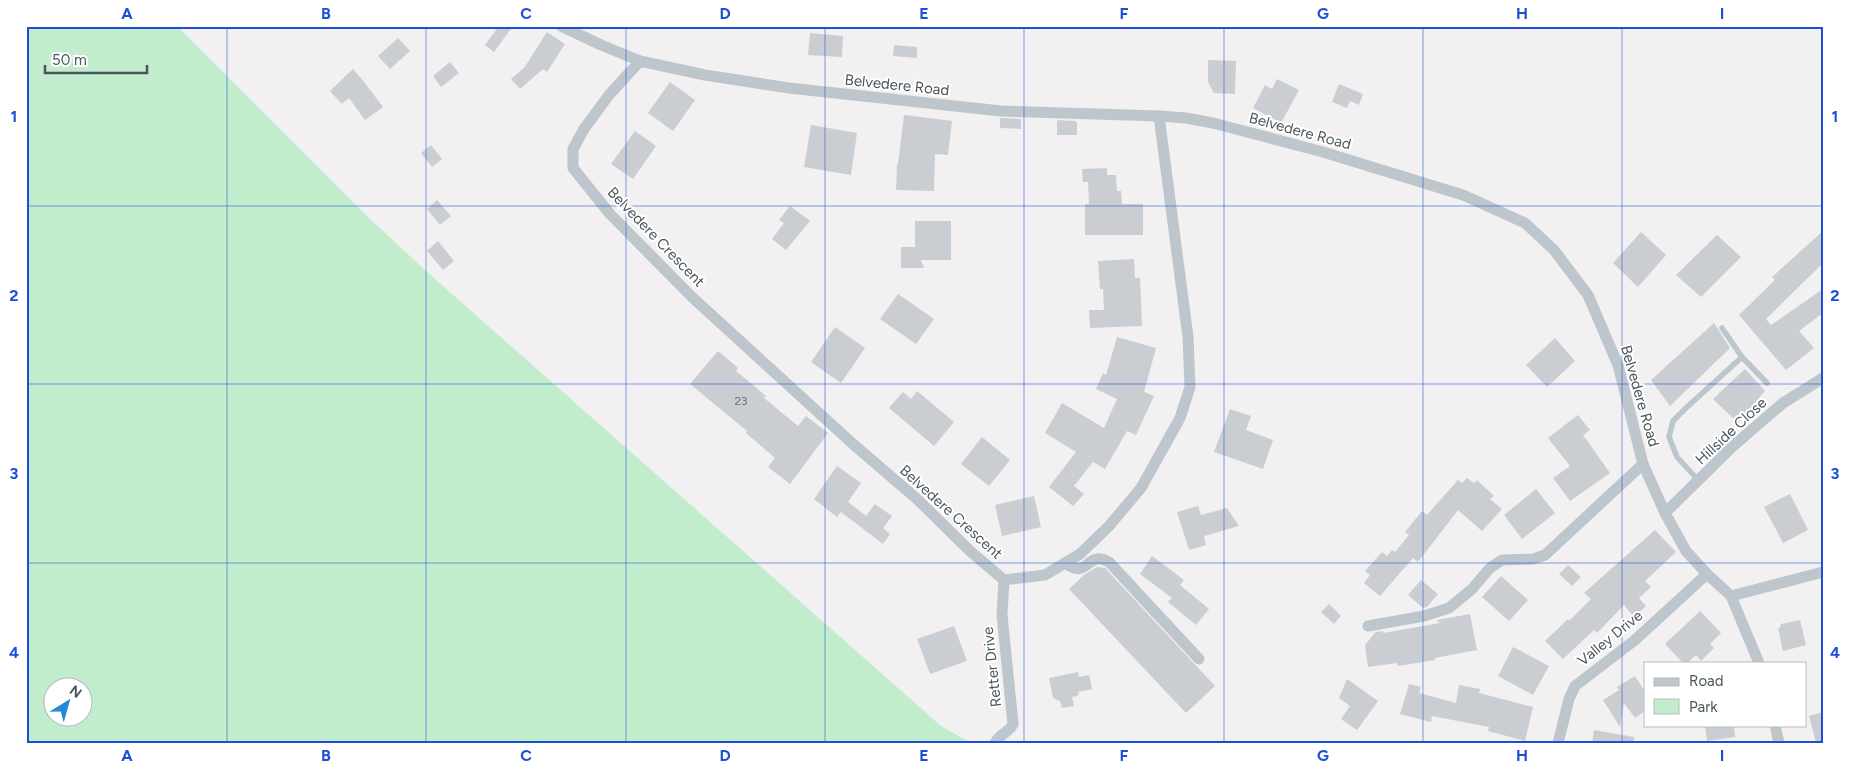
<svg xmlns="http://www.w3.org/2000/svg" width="1849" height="769" font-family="Figtree,sans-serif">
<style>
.green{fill:#c1edcd;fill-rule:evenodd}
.building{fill:#caced2}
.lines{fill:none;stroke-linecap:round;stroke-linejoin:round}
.service{stroke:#bcc6cc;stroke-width:5.5}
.minor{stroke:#bcc6cc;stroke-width:11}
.grid{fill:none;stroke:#1d4ed8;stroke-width:1;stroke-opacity:0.55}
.labels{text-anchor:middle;stroke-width:4;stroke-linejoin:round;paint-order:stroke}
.number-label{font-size:12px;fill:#69737a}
.street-label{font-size:15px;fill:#49555c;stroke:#fff}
.neatline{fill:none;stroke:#1d4ed8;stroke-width:2}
.grid-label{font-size:16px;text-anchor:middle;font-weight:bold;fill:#1d4ed8}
</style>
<rect width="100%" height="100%" fill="#f2f0f0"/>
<path class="green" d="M26 26H177L369 218 426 271 941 726 971 743H26ZM52 686H82V716H52Z"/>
<g class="building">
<path d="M499 26H513L494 52 485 45Z"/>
<path d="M547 32 565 44 547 72 543 69 520 89 511 79 524 68Z"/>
<path d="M810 33 843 36 842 57 808 55Z"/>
<path d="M398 38 410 51 390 69 378 56Z"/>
<path d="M894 45 917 47V58L893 56Z"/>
<path d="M1208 60 1236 61 1235 94 1214 93 1208 82Z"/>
<path d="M450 62 459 73 441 87 433 76Z"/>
<path d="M353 69 365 83 383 107 365 120 349 98 342 104 330 91Z"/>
<path d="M1277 79 1299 90 1281 123 1253 108 1265 85 1272 89Z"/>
<path d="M670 82 695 100 673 131 648 113Z"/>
<path d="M1339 84 1363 94 1359 105 1350 101 1347 108 1332 102Z"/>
<path d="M904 115 952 121 948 155 935 154 934 191 896 190 897 164H898Z"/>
<path d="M1000 118 1021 119V129L1000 128Z"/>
<path d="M1057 120 1075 121 1077 123V135H1057Z"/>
<path d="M811 125 857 133 851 175 804 167Z"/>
<path d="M635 131 656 146 633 179 611 164Z"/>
<path d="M431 145 442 159 432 167 421 153Z"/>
<path d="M1107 168V175H1116L1117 191H1121L1122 204H1143V235H1085V204H1089L1088 182H1083L1082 169Z"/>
<path d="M437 200 451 216 440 225 427 209Z"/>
<path d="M790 206 810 221 786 250 772 239 784 223 779 220Z"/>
<path d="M915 221H951V260H921L924 268H901V247H915Z"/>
<path d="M1823 231V263L1766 319 1771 325 1823 289V313L1799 331 1814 348 1786 370 1739 315 1775 280 1772 277Z"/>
<path d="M1641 232 1666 255 1638 287 1613 263Z"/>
<path d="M1717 235 1741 257 1701 297 1676 275Z"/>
<path d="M438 241 454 261 443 270 427 251Z"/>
<path d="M1134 259 1135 278H1140L1142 326 1090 328 1089 310H1104L1103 289H1100L1098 261Z"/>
<path d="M898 294 934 319 916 344 880 319Z"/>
<path d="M1714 323 1730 348 1670 406 1651 380Z"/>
<path d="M835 327 865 348 841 383 811 362Z"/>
<path d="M1117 337 1156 348 1144 392 1154 396 1136 435 1127 431 1105 469 1093 462 1074 486 1084 494 1073 506 1049 487 1076 452 1045 433 1062 403 1104 428 1117 399 1096 389 1103 373 1106 375Z"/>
<path d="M1555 338 1575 361 1547 387 1526 365Z"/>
<path d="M718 351 738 368 736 371 766 396 764 398 798 426 806 416 828 433 790 484 768 467 775 458 746 433 747 431 690 384Z"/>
<path d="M1745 369 1765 391 1738 423 1713 399Z"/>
<path d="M917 391 954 422 934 446 889 408 903 392 911 399Z"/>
<path d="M1230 409 1251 416 1246 430 1273 440 1263 469 1214 452Z"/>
<path d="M1578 415 1590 430 1583 435 1610 473 1570 501 1553 478 1570 466 1548 438Z"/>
<path d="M982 437 1010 460 989 486 961 464Z"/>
<path d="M837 466 861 483 848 502 866 516 875 504 892 516 883 528 890 534 883 544 841 512 837 517 814 499Z"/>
<path d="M1467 478 1474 483 1477 480 1494 496 1490 499 1502 509 1482 531 1458 510 1418 562 1413 558 1380 596 1364 583 1370 575 1365 571 1382 552 1387 556 1392 550 1395 552 1409 535 1405 532 1422 511 1427 515 1458 480 1462 483Z"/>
<path d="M1536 489 1555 513 1522 539 1504 515Z"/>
<path d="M1790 494 1808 530 1783 543 1764 507Z"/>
<path d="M1034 496 1041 527 1002 536 995 505Z"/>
<path d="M1198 506 1201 515 1227 508 1239 526 1204 536 1206 545 1189 550 1177 512Z"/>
<path d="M1655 530 1676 552 1645 581 1651 587 1639 598 1646 606 1634 617 1624 605 1597 633 1594 630 1563 659 1545 641 1568 619 1569 621 1591 599 1584 593Z"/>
<path d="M1152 556 1184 580 1180 585 1209 609 1196 625 1168 602 1172 598 1140 574Z"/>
<path d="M1568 565 1581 577 1572 586 1559 574Z"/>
<path d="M1097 567 1105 568 1215 686 1186 713 1069 589 1084 575Z"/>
<path d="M1501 576 1528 600 1509 621 1482 597Z"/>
<path d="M1421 580 1438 594 1427 607 1423 608 1408 595Z"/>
<path d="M1329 604 1341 616 1334 624 1321 612Z"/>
<path d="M1700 611 1721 633 1710 644 1714 648 1701 661 1696 655 1687 663H1683L1665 644Z"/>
<path d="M1470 614 1477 650 1435 658V660L1398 666 1397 663 1368 667 1365 645 1376 632 1383 631V633L1440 623 1437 620Z"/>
<path d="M1800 620 1806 645 1783 651 1778 628H1780L1781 624Z"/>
<path d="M954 626 967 661 930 674 917 639Z"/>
<path d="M1513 647 1549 666 1533 695 1498 676Z"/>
<path d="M1078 672 1079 677 1089 675 1092 689 1078 692 1079 695 1072 697 1074 706 1062 708 1060 701 1053 698 1049 678Z"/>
<path d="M1635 676 1645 692V711L1635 718 1624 703 1620 727 1603 700 1619 690 1617 687Z"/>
<path d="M1347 679 1378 701 1357 730 1341 719 1350 706 1339 698Z"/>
<path d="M1409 684 1421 687 1419 693 1456 703 1459 685 1480 689 1479 693 1533 707 1525 741 1488 731 1489 727 1432 716 1431 722 1400 714Z"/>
<path d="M1823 712V743H1816L1809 716Z"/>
<path d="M1705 725H1734L1735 737 1707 741Z"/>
<path d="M1594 730 1634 737V743H1592Z"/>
</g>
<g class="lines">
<g class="service">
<path d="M1722 328 1742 357 1767 383"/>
<path d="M1699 481 1677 457 1669 437 1673 421 1686 408 1742 357"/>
</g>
<g class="minor">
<path d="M561 26 601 45 640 61 705 75 789 88 1001 111 1159 116 1186 118 1213 123 1323 152 1463 195 1525 223 1554 250 1588 295 1618 365 1643 464 1665 513 1686 551 1707 574 1731 596 1759 663"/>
<path d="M640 61 609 95 584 129 573 149V168L610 214 693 298 853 444 917 499 970 551 1004 580 1045 575 1080 554 1109 526 1141 488 1180 418 1190 387 1188 337 1159 116"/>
<path d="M1665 513 1732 447 1783 403 1823 378"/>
<path d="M1065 563C1090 581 1085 549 1109 562L1199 659"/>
<path d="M1731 596 1823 572"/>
<path d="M1368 626 1424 616 1449 608 1472 589 1490 568 1502 560 1533 559 1545 555 1643 464"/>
<path d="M1775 725 1779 743"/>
<path d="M995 743C999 734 1009 733 1013 724L1002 615 1004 580"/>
<path d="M1558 743 1569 699 1575 686 1635 640 1707 574"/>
</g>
</g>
<path class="grid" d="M227 26V743M426 26V743M626 26V743M825 26V743M1024 26V743M1224 26V743M1423 26V743M1622 26V743M26 206H1823M26 384H1823M26 563H1823"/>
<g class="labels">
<g class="number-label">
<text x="741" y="405">23</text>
</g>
<g class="street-label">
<text transform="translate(897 85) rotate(6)" y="5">Belvedere Road</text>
<text transform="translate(1300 131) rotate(15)" y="5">Belvedere Road</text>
<text transform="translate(656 237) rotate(46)" y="5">Belvedere Crescent</text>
<text transform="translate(1640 396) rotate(74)" y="5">Belvedere Road</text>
<text transform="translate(1731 431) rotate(-43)" y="5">Hillside Close</text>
<text transform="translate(951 512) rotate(42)" y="5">Belvedere Crescent</text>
<text transform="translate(1610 638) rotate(-39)" y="5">Valley Drive</text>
<text transform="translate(992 667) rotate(-96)" y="5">Retter Drive</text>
</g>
</g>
<rect width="1849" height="769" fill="none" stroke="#ffffff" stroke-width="55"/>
<rect x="1644" y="662" width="162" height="65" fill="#ffffff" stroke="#b6bbbe"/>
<rect x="1654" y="678" width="25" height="8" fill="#bcc6cc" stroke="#b6bbbe"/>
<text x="1689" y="686" font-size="15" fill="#49555c">Road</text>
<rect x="1654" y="699" width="25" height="15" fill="#c1edcd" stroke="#b6bbbe"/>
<text x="1689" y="712" font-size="15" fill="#49555c">Park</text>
<g transform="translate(68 702) rotate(37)"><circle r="24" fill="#ffffff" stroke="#b6bbbe"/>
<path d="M0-4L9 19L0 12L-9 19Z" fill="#2489d8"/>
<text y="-8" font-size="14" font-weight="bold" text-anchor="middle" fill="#49555c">N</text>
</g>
<path d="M45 65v8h102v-8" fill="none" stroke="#49555c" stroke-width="2.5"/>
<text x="52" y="65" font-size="15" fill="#49555c" stroke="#ffffff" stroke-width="4" paint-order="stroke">50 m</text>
<rect x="28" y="28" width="1794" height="714" class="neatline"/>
<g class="grid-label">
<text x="127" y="19">A</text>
<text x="326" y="19">B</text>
<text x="526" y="19">C</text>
<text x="725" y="19">D</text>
<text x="924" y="19">E</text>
<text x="1124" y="19">F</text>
<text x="1323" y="19">G</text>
<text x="1522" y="19">H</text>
<text x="1722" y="19">I</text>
<text x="14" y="122">1</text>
<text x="1835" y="122">1</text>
<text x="14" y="301">2</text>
<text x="1835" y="301">2</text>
<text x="14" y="479">3</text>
<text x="1835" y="479">3</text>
<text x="14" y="658">4</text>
<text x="1835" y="658">4</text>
<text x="127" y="761">A</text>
<text x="326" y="761">B</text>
<text x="526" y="761">C</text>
<text x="725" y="761">D</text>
<text x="924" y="761">E</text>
<text x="1124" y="761">F</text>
<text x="1323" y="761">G</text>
<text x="1522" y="761">H</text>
<text x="1722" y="761">I</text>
</g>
</svg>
